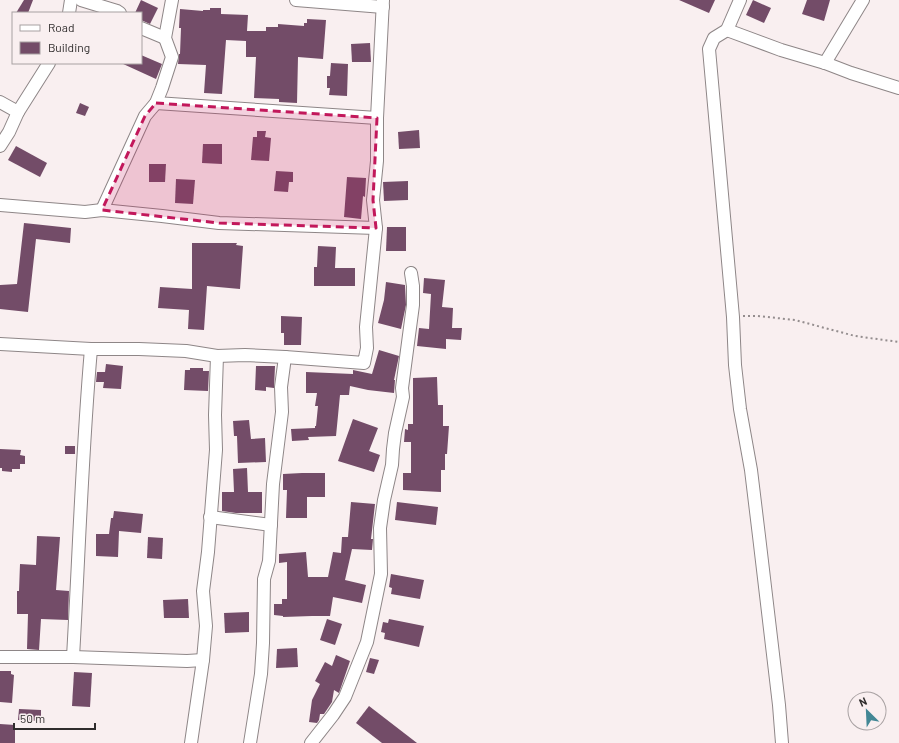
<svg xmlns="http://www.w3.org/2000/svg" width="899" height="743" font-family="Barlow,sans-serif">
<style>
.building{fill:#734c68}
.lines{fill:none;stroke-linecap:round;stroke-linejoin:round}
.street-casing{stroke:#8e8687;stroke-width:14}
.path{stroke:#948d8e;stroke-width:2;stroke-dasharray:2 3;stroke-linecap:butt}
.street{stroke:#fff;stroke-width:12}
.marked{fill:#c2185b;fill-opacity:0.2;stroke:#c2185b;stroke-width:3;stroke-dasharray:8 5;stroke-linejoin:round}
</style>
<rect width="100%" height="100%" fill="#f9eff0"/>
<g class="building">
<path d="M24 0H33L28 13H16Z"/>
<path d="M141 0 158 8 150 24 141 20V13H135Z"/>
<path d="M679 0H715L709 13Z"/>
<path d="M753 0 771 8 764 23 746 15Z"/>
<path d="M807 0H830L824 21 802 14Z"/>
<path d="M210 8H221V14L248 15 247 31H266V27H278V24L304 26V23H307V19L326 20 323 59 298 57 297 103 279 102V99L254 98 256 57H246V41L226 40 222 94 204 93 206 65 178 64 179 54H180L181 28H179L180 9 203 11V10H210Z"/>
<path d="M370 43 371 62H352L351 44Z"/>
<path d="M141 55 162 64 156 79 121 63H141Z"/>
<path d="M331 63 348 64 347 96 329 95 330 88H327V76H330Z"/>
<path d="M80 103 89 107 85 116 76 113Z"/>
<path d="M419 130 420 148 399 149 398 132Z"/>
<path d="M257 131H266L265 137 271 138 269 161 251 160 253 137H257Z"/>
<path d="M203 144H222V164L202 163Z"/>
<path d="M16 146 47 163 40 177 8 160Z"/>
<path d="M149 164H166L165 182H149Z"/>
<path d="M276 171 293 172V182H289L288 192 274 191Z"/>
<path d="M347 177 366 178 365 197 363 196 361 219 344 217Z"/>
<path d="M176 179 195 180 193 204 175 203Z"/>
<path d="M408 181V200L384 201 383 182Z"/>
<path d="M24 223 71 228 70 243 36 239 28 312 0 309V285L17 284Z"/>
<path d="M387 227H406V251H386Z"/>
<path d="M192 243H237L236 245 243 246 240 289 207 286 204 330 188 329 189 310 158 308 160 287 192 289Z"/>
<path d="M318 246 336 247 335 268H355V286H314V267H317Z"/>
<path d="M424 278 445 280 442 307 453 308 452 328H462L461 340 446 339V349L417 346 419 328 429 329 431 294 423 293Z"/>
<path d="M386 282 405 285 406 305 401 329 378 323 384 300Z"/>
<path d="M281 316 302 317 301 345H284V333H281Z"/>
<path d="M379 350 399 356 394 380H395L394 393 368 390 350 386 349 395H340L336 436 308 437 309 440 292 441 291 429 315 428V426H316L318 406H315L317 393H306V372L353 374V370L372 374Z"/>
<path d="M106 364 123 366 121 389 103 388 104 382H96L97 372H105Z"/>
<path d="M256 366H275L274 388 266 387V391L255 390Z"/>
<path d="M190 368H203V371H209L208 391 184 390 185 370H190Z"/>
<path d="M437 377 438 405H443V426H449L447 454H445V470H441V492L403 490V473H411V442H404L405 429 408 430V424H413V378Z"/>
<path d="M353 419 378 428 369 451 380 455 374 472 338 461Z"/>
<path d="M249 420 251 439 265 438 266 462 238 463 237 436H234L233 421Z"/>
<rect x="65" y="446" width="10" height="8"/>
<path d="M0 449 21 450 20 455 25 456V464H20V469H12V472L2 471V468H0Z"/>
<path d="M247 468 248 492H262V513H236L222 511V492H234L233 469Z"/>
<path d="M302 473H325V497H307V518H286L287 490H283V474Z"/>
<path d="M351 502 375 504 371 539H373L372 550 352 549 345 580 366 585 362 603 333 597 330 616H312L283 617V616L274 615V604H282V599H287V562L279 563V554L306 552 308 577H328L333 552 341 553 342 537H348Z"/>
<path d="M397 502 438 507 436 525 395 520Z"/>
<path d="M114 511 143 514 141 533 119 531 118 557 96 556V534H109L111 518H113Z"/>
<path d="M37 536 60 537 56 590 69 591 68 620 41 619 39 650 27 649 28 614H17V591H19L20 564 36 565Z"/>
<path d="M148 537 163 538 162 559 147 558Z"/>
<path d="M391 574 424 580 420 599 391 594 392 588 389 587Z"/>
<path d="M188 599 189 618H164L163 600Z"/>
<path d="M249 612V632L225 633 224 613Z"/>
<path d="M327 619 342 624 335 645 320 640Z"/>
<path d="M389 619 424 626 419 647 384 639 385 633 381 632 383 622 388 623Z"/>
<path d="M297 648 298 667 276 668 277 649Z"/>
<path d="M336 655 350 661 339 693 334 690 332 702 324 714H320L319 720 317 723 309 722 312 700 320 684 315 681 325 662 332 666Z"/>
<path d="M370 658 379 660 374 674 366 672Z"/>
<path d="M0 671H11V674L14 675 12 703 0 702Z"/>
<path d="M74 672 92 673 90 707 72 706Z"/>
<path d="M369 706 417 743H382L356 723Z"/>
<path d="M19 709 41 710V721L18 720Z"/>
<path d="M0 724 15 725V743H0Z"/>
</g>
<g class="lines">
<g class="street-casing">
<g id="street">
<path d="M81 0 117 11 120 13"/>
<path d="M296 0 383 7"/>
<path d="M740 0 727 30 714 38 709 49 733 317 735 365 740 409 751 470 759 536 779 705 782 743"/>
<path d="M69 13 71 0"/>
<path d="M141 28 165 38"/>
<path d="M727 30 781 50 825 63 851 73 899 88"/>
<path d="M825 63 863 0"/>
<path d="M0 102 18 112"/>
<path d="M156 103 377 118"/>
<path d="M0 146 9 132 18 112 49 63"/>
<path d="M0 205 85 212 102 210 162 216 219 223 376 228"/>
<path d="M102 210 145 116 156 103 162 88 172 57 165 38 172 0"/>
<path d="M0 344 91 349H139L186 351 217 356 245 355 285 357 364 363 367 348 366 327 376 228 373 200 377 161V118L383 0"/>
<path d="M210 517 271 525"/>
<path d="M0 657H73L187 661 203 660"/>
<path d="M73 657C79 554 82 451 91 349"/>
<path d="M191 743 203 660 206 626 203 591 208 552 216 450 215 415 217 356"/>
<path d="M250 743 261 674 263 643 264 579 269 561 273 484 282 412 281 387 285 357"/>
<path d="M311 743 333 715 345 697 367 642 381 574 380 528 384 500 392 465 393 449 395 433 403 397 402 388 413 305V286L411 273"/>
</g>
</g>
<path class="path" d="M743 316H758L795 320 855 336 899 342"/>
<use href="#street" class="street"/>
</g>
<path class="marked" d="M156 103 377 118 373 200 376 228 219 223 102 210 145 116Z"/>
<rect x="12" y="12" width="130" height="52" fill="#f9eff0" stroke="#a8a1a2"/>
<rect x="20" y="25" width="20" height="6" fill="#ffffff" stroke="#a8a1a2"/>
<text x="48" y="32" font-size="12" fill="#2f2c2c">Road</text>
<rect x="20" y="42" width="20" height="12" fill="#734c68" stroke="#a8a1a2"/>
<text x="48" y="52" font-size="12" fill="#2f2c2c">Building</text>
<g transform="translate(867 711) rotate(336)"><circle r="19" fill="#f9eff0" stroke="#a8a1a2"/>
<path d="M0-3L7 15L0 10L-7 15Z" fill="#438795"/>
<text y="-6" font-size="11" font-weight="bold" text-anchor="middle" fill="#2f2c2c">N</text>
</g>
<path d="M14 723v6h81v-6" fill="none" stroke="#2f2c2c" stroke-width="2"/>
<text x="20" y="723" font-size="12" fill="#2f2c2c" stroke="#f9eff0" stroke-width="3" paint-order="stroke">50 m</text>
</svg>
